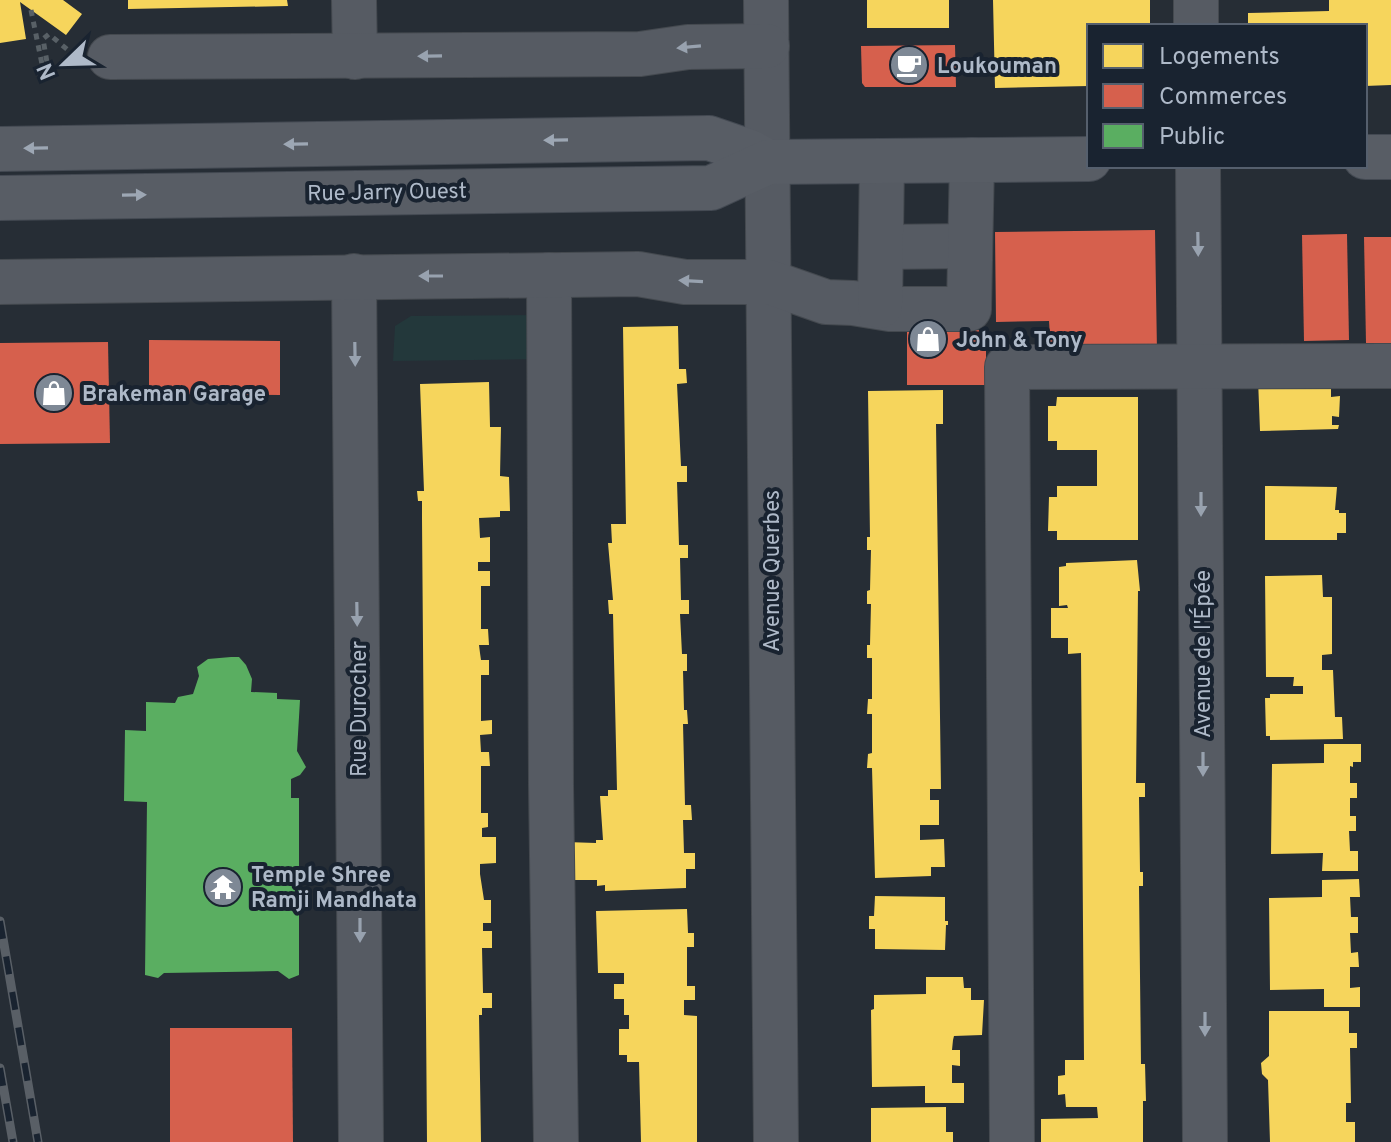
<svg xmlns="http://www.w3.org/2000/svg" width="1391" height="1142" font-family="Overpass,sans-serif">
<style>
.green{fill:#23383b}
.homes{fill:#f6d55c}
.shops{fill:#d6604d}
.public{fill:#5aae61}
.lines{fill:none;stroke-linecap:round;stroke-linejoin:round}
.minor-casing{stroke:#44494f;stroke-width:46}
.major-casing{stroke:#434952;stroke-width:46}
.path{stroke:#586066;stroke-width:5;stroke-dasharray:6 6;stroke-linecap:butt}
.minor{stroke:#565b63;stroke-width:44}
.major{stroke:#585d65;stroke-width:44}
.rail-casing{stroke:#595f66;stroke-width:9}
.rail{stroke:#192330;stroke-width:6;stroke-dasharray:18;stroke-linecap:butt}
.oneway{fill:#98a2af}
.oneway2{fill:#9da7b4}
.labels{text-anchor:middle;stroke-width:8;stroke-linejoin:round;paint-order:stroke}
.poi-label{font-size:22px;font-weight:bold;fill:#aeb9c8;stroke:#192330;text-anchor:start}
.street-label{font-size:22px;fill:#aeb9c8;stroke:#192330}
</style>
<rect width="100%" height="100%" fill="#262d35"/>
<path class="green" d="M540 315 539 359 393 361 395 326 411 316Z"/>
<g class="homes">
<path d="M0 0H63L82 14 66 35 20 2 26 39 0 43Z"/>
<path d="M128 0H287L288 6 128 9Z"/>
<rect x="867" y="0" width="82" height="28"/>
<path d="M993 0H1150V26H1089V86L995 88Z"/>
<path d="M1329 0H1391V85L1365 86V26H1248V13L1329 11Z"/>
<path d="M678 326 679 369H686L687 383 677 384 681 466H687V482H677L679 545H688V558H680L681 600H689V614H680L682 654H687V671H683L684 710H687L688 724H683L685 805H691L692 820H683L684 853H695V869H686V888L605 891V885L597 886V880H565L566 842 596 843V840H603L600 796H608V790H617L613 614H609L608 600H613L608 543H612L611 524H626L623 327Z"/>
<path d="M1331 376V397L1340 396 1339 417 1332 416V425H1339L1338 429 1260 431 1258 379Z"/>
<path d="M489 382 490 427H501L500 476 509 477 510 511H500V517L479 518 480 538 490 537V562H478V571H490V586H481V629H488L489 645H479L480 653 481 660H489V675H481V721L492 720V734L480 735 481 752H489L490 766H481V813H488V827L482 828V837H496V863L480 864V874L484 900H491V923H483V931H492V948H482L483 993H492V1008H482V1015H479L481 1142H427L422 519V501H418L417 491H424L420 384Z"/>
<path d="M943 390V424H936L941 789H930V800H939V825H920V840L944 839 945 867H931V876L875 878 872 768H867L868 754 872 753V714H867L868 699H872V658H867V645H870L871 604H867V591L870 590 871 550H867V537H870L868 391Z"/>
<path d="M1057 397H1138V540H1057V531H1048L1049 497H1057V486H1097V450H1057V441H1048V406H1056Z"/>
<path d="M1265 486 1337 487 1335 510H1339V513H1346V533H1337V540H1265Z"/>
<path d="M1137 560 1140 591H1138L1136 783H1145V797H1139L1140 872H1143V886H1139L1141 1064H1145L1146 1101H1143V1142H1041V1119L1098 1118 1097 1107H1066L1065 1094 1058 1095V1076L1065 1075V1060H1084L1081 653 1068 654V638H1051V608H1068L1067 605 1059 606V567L1066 566V563Z"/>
<path d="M1322 575 1323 597H1332V654L1322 655V670H1333L1335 717H1342L1343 739 1270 740V736H1266L1265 698H1270V694H1303V686H1293L1294 677H1266L1265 576Z"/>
<path d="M1324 744H1361V762H1353V767L1350 766V783H1357V798H1350V816H1356V831H1349L1350 851H1358V871H1322L1323 853 1271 854 1272 764 1324 763Z"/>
<path d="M1359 879 1360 897H1350L1351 917H1358V933H1350L1351 953 1358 952 1359 967H1350V988L1360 987V1007H1324V989L1270 990 1269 898 1322 897V880Z"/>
<path d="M875 896 945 897V921H948V925H946L945 950 875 949V929H869V916H874Z"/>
<path d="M687 909 688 933H694V947H687V986H695V1000H684V1015L697 1016V1142H641L639 1062H627V1055H619V1029H629V1015H624V999H614V984H624V973H598L596 911Z"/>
<path d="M926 977H963L964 988H971V1000H984L982 1035 954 1036 953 1040 952 1050H960V1066L952 1065V1083H964V1103H925V1086L872 1087 871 1010 874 1009V995L926 994Z"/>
<path d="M1269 1011H1349V1033H1357V1048H1350L1351 1103H1346V1122H1355V1142H1270L1268 1080 1262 1074 1261 1063 1269 1056Z"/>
<path d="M946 1107V1132H953V1142H871V1108Z"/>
</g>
<g class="shops">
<path d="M955 45 956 87H865L862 83 861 46Z"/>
<path d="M1155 230 1157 351 1051 353 1049 321 996 322 995 232Z"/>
<path d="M1347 234 1349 340 1304 341 1302 235Z"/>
<path d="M1364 237H1391V343H1366Z"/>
<rect x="907" y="330" width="79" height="55"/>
<path d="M149 340 280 341V395L149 394Z"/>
<path d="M108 342 110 443 0 444V343Z"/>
<path d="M170 1028H292L293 1142H170Z"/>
</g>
<path class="public" d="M231 657H239L246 665 252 679 251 692 277 693V699L300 700 297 751 306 767 300 775 291 779V798H299V975L289 979 278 971 164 973 158 978 145 975 147 802 124 801 125 730 146 731V702L175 703 178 697 193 694 199 676 197 667 208 659Z"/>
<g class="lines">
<g class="minor-casing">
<g id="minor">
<path d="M354 0 355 57"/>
<path d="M766 0 776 1142"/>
<path d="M1196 0V26"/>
<path d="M110 57 640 54 688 47 767 46"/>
<path d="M1198 166 1205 1142"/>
<path d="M881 247 970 246"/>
<path d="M549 275 551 785 556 1142"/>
<path d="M354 276 361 1142"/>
<path d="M0 282 638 274 685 282H769L826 302 853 303 890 309H969L972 160"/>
<path d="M880 306 882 161"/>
<path d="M1012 1142 1007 367 1391 366"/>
</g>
</g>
<g class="major-casing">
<g id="major">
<path d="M0 149 709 138 750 152 768 162"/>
<path d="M1365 157H1391"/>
<path d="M0 198 711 188 768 162 1089 159"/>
</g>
</g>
<path class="path" d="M31 10 43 69 48 68 43 39 49 34 69 51"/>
<use href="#minor" class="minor"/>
<use href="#major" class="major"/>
<g class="rail-casing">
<g id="rail">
<path d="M0 921 38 1142"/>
<path d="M0 1068 13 1142"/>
</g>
</g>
<use href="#rail" class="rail"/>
</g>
<defs><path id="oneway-solid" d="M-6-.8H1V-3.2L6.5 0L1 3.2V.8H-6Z" transform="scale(2)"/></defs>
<g class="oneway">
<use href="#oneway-solid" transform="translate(689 47) rotate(175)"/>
<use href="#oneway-solid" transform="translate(430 56) rotate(179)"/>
<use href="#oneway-solid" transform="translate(1198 244) rotate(89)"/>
<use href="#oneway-solid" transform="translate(431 276) rotate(180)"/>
<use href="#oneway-solid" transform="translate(691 281) rotate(-177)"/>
<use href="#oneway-solid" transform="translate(355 354) rotate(89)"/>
<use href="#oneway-solid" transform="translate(1201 504) rotate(90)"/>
<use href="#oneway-solid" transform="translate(357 614) rotate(89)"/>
<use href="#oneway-solid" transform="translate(1203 764) rotate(90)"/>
<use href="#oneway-solid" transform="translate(360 930) rotate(90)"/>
<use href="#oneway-solid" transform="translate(1205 1024) rotate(90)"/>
</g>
<g class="oneway2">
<use href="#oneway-solid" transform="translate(556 140) rotate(179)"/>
<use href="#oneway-solid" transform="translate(296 144) rotate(179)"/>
<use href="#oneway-solid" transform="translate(36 148) rotate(179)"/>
<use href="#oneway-solid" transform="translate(134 195) rotate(-1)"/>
</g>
<defs>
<g id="cafe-disc" transform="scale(2)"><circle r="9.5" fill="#7e8895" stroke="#192330"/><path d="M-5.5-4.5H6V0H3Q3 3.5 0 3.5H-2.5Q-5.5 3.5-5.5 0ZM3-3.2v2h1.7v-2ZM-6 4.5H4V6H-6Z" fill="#fff"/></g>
<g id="shop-disc" transform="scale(2)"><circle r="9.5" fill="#7e8895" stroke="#192330"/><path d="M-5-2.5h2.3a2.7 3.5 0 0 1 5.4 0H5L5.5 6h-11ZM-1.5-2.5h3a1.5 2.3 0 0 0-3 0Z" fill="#fff"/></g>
<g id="temple-disc" transform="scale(2)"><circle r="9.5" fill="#7e8895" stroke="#192330"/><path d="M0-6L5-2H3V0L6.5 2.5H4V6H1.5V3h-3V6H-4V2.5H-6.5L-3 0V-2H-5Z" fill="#fff"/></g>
</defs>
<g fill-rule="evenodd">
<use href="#cafe-disc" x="909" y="65"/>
<use href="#shop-disc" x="928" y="339"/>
<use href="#shop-disc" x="54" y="393"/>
<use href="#temple-disc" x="223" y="887"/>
</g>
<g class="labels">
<g class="poi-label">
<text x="937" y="73">Loukouman</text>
<text x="956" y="347">John &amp; Tony</text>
<text x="82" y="401">Brakeman Garage</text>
<text x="251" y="882">Temple Shree<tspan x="251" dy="25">Ramji Mandhata</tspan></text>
</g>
<g class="street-label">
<text transform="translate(387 191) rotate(-1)" y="8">Rue Jarry Ouest</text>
<text transform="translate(771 571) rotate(-90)" y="8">Avenue Querbes</text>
<text transform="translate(1202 654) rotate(-90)" y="8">Avenue de l'Épée</text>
<text transform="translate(358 709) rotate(-90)" y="8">Rue Durocher</text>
</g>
</g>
<rect x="1087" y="24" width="280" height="144" fill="#192330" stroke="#555f6d" stroke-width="2"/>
<rect x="1103" y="44" width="40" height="24" fill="#f6d55c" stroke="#555f6d" stroke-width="2"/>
<text x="1159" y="64" font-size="24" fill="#aeb9c8">Logements</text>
<rect x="1103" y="84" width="40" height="24" fill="#d6604d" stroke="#555f6d" stroke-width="2"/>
<text x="1159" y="104" font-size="24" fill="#aeb9c8">Commerces</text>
<rect x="1103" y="124" width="40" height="24" fill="#5aae61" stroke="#555f6d" stroke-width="2"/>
<text x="1159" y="144" font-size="24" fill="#aeb9c8">Public</text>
<g transform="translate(64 64) rotate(247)" stroke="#192330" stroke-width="6" paint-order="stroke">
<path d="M0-6L14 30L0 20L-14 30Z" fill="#aeb9c8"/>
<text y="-12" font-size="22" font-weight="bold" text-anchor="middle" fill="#aeb9c8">N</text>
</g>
</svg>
